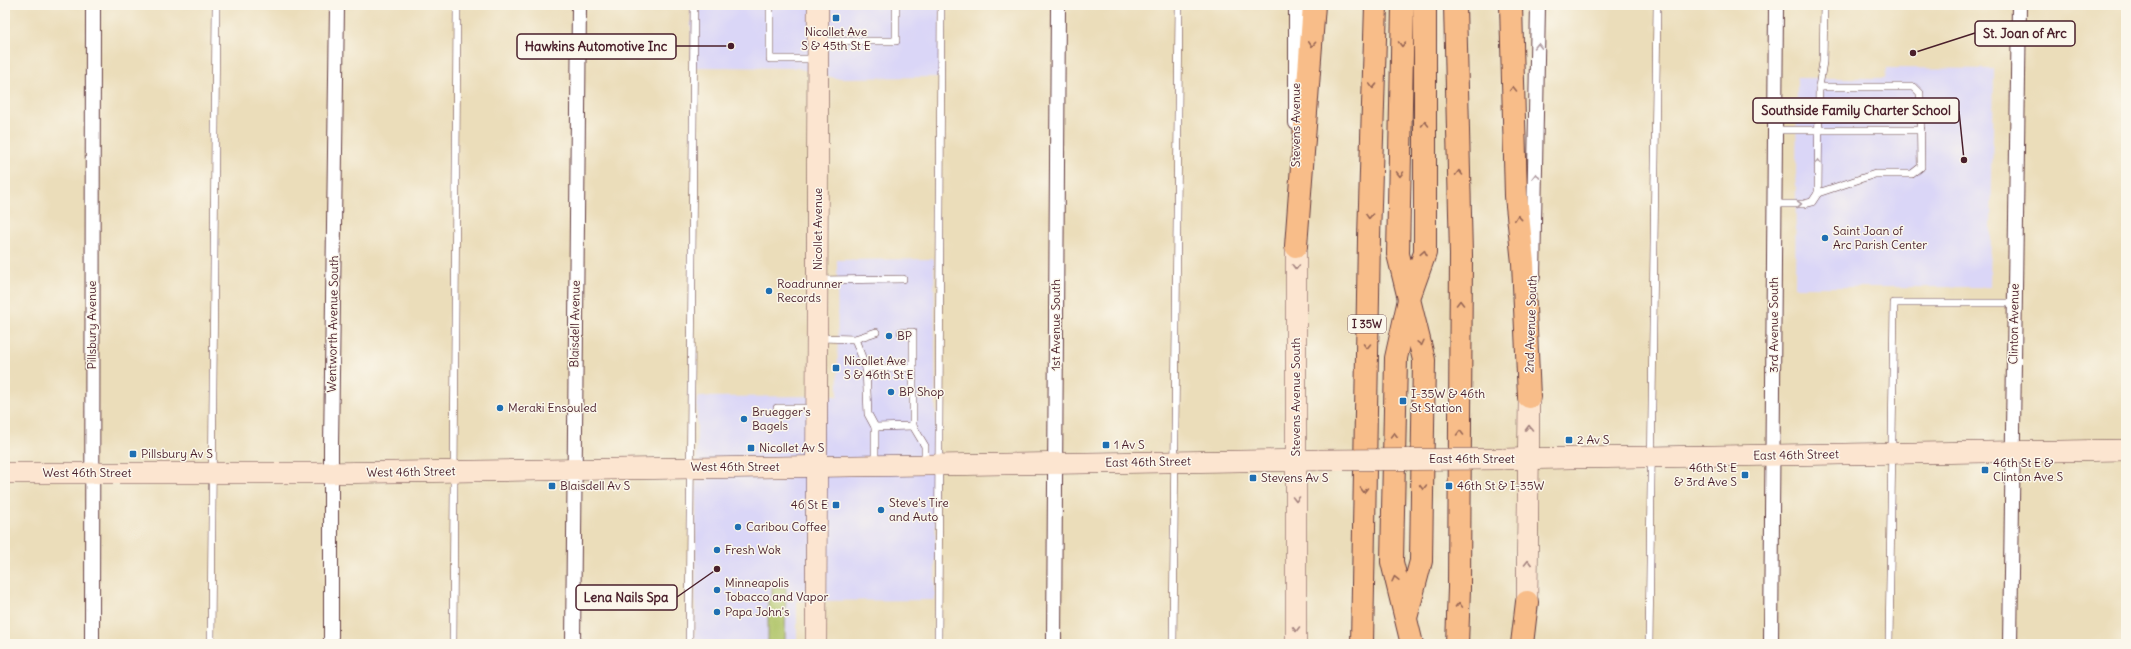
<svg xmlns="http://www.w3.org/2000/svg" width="2131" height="649" font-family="Delius,sans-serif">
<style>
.built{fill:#dad6f7}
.green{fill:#b0c569;stroke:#7d724a}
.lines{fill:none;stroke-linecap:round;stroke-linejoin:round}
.lane-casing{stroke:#623c40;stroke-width:8}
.street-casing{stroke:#623c40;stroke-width:16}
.secondary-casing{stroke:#623c40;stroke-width:22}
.highway-casing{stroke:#623c40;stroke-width:24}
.lane{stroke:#fff;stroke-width:7}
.street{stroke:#fff;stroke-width:14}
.secondary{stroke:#fce5d0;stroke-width:21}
.highway{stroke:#f8bd89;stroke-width:22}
.secondary-bridge-casing{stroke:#623c40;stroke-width:22;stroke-linecap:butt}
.secondary-bridge{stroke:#fce5d0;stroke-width:21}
.oneway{stroke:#986655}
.oneway2{stroke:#ae9aa0}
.oneway3{stroke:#a3827e}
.poi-dot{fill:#1f6fb2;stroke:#fbf7ec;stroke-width:1.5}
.labels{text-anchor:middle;stroke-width:3;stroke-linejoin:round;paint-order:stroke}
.shield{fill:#fbf7ec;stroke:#7f6065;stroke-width:1}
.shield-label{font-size:11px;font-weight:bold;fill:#4a1f2b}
.poi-label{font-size:12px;fill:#4a1f2b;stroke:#fbf7ec;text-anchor:start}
.street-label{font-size:12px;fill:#4a1f2b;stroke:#fbf7ec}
.leader{fill:none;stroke:#4a1f2b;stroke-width:1.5}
.callout-dot{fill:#4a1f2b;stroke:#fbf7ec;stroke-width:1.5}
.callout{fill:#fbf7ec;stroke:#4a1f2b;stroke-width:1.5}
.callout-label{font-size:13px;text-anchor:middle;font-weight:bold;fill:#4a1f2b}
</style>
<rect width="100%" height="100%" fill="#fbf7ec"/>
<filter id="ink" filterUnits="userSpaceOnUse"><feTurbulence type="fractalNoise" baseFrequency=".025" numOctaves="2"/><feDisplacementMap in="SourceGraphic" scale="8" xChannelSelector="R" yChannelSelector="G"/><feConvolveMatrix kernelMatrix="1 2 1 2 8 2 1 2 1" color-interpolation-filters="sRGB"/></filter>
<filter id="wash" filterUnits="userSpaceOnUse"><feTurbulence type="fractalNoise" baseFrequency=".012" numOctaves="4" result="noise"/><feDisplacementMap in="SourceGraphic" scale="16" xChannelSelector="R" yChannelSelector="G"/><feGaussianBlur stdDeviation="0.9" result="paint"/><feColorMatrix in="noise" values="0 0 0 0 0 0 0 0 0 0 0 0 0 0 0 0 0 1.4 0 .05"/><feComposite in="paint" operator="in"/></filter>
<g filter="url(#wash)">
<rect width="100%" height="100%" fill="#ebddba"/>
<g class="built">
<path d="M691 5H940L941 77 835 78 797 68 691 67Z"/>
<path d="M1886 68 1994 69 1990 287H1795L1797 78H1885Z"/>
<path d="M934 259 936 449 935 600 797 601V644H695L697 397 838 396 837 260Z"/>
</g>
<path class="green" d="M772 587H786L785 644H768V599H772Z"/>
</g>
<g filter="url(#ink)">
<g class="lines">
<g class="lane-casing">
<g id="lane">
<path d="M770 5V59H816"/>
<path d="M820 41H896V5"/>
<path d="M1776 130H1921"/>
<path d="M1818 193 1875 174H1912L1921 167 1920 93 1914 87H1819L1823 62 1824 5"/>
<path d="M1775 204H1804L1812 202 1818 193 1819 87"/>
<path d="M818 280 903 279"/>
<path d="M901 332H913V426L925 446V463"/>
<path d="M819 338 855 339 876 332"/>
<path d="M855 339 866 368 868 414 875 427V464"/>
<path d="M866 368H913"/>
<path d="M777 408H815"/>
<path d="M875 427 913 426"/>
<path d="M211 644 216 5"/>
<path d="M453 644 457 5"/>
<path d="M689 644 694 5"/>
<path d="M938 644 941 5"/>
<path d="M1173 644 1179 5"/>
<path d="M1649 644 1657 5"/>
<path d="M1889 644 1894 303H2014"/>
</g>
</g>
<g class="street-casing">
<g id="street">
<path d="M1296 5V123"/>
<path d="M1533 277 1538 5"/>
<path d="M92 644 93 5"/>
<path d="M331 644V447L337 5"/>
<path d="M573 644 579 5"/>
<path d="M1054 644 1058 5"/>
<path d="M1771 644 1776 5"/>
<path d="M2010 644 2019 5"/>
</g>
</g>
<g class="secondary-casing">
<g id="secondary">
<path d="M1296 246V644"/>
<path d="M1502 459 2126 450"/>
<path d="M5 473H315L1319 460"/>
<path d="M1527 602 1529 397"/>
<path d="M816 644 818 5"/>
</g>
</g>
<g class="highway-casing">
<g id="highway">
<path d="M1403 5 1398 254 1424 360 1421 561 1406 618"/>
<path d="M1455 5 1461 255 1459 588 1457 644"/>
<path d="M1511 5 1516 196 1523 263 1529 397"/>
<path d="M1296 246 1314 5"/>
<path d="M1362 644 1369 238 1376 5"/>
<path d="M1412 644 1392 562 1396 358 1410 295 1425 253V5"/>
<path d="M1522 644 1527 602"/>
</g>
</g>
<use href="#lane" class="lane"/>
<use href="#street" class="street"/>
<use href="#secondary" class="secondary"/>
<use href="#highway" class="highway"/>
<g class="secondary-bridge-casing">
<path id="secondary-bridge" d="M1319 460 1502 459"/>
</g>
<use href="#secondary-bridge" class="secondary-bridge"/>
</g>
<defs><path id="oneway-chevron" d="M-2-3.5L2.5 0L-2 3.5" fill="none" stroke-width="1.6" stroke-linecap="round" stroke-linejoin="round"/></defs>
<g class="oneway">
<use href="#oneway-chevron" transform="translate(1312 44) rotate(94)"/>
<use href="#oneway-chevron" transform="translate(1402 44) rotate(91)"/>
<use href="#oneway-chevron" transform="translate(1373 86) rotate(92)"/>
<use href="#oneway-chevron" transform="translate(1513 89) rotate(-91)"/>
<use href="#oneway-chevron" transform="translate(1425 124) rotate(-90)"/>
<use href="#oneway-chevron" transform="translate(1459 173) rotate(-91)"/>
<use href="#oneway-chevron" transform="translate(1400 174) rotate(91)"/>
<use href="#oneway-chevron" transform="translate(1369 216) rotate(92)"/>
<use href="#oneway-chevron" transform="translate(1518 218) rotate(-96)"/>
<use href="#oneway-chevron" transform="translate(1424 253) rotate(-79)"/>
<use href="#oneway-chevron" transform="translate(1460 303) rotate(-90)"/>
<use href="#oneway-chevron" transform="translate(1421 343) rotate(77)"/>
<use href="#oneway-chevron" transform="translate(1367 346) rotate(91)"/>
<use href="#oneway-chevron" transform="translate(1460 433) rotate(-90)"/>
<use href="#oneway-chevron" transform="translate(1394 435) rotate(-89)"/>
<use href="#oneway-chevron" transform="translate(1423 487) rotate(91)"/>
<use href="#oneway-chevron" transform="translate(1364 490) rotate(91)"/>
<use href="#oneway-chevron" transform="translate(1395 579) rotate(-103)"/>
<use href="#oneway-chevron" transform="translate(1459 605) rotate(-88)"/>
</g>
<g class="oneway2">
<use href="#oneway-chevron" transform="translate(1538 46) rotate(-89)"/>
<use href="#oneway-chevron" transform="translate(1818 162) rotate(-89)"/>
<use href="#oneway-chevron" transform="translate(1536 176) rotate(-89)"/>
<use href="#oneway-chevron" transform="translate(1799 204) rotate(-2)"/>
</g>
<g class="oneway3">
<use href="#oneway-chevron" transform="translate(1296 267) rotate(90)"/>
<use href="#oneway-chevron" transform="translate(1529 428) rotate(-90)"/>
<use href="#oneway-chevron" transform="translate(1296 499) rotate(90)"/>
<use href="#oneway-chevron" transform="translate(1528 563) rotate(-89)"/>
<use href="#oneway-chevron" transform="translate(1296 629) rotate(90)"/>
</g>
</g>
<g class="poi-dot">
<rect x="832" y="14" width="8" height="8" rx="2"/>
<circle cx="1825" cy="238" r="4"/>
<circle cx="769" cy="291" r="4"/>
<circle cx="889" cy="336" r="4"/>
<rect x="832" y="364" width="8" height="8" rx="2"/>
<circle cx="891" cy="392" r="4"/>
<rect x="1399" y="397" width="8" height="8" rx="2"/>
<circle cx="500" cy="408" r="4"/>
<circle cx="744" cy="419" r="4"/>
<rect x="1565" y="436" width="8" height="8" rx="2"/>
<rect x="1102" y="441" width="8" height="8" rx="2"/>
<rect x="747" y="444" width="8" height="8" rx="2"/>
<rect x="129" y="450" width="8" height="8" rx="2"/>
<rect x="1981" y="466" width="8" height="8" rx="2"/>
<rect x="1741" y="471" width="8" height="8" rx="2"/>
<rect x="1249" y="474" width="8" height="8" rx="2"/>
<rect x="548" y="482" width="8" height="8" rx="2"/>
<rect x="1445" y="482" width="8" height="8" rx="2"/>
<rect x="832" y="501" width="8" height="8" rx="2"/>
<circle cx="881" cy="510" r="4"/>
<circle cx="738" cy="527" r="4"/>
<circle cx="717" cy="550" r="4"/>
<circle cx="717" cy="590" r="4"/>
<circle cx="717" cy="612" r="4"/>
</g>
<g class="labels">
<rect class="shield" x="1348" y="315" width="38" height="18" rx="3"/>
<g class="shield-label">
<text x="1367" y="328">I 35W</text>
</g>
<g class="poi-label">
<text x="836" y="36" text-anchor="middle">Nicollet Ave<tspan x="836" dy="14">S &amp; 45th St E</tspan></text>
<text x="1833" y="235">Saint Joan of<tspan x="1833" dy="14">Arc Parish Center</tspan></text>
<text x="777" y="288">Roadrunner<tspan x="777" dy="14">Records</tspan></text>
<text x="897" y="340">BP</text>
<text x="844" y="365">Nicollet Ave<tspan x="844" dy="14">S &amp; 46th St E</tspan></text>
<text x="899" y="396">BP Shop</text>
<text x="1411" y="398">I-35W &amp; 46th<tspan x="1411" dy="14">St Station</tspan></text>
<text x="508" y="412">Meraki Ensouled</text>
<text x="752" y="416">Bruegger's<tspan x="752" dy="14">Bagels</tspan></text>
<text x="1577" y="444">2 Av S</text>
<text x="1114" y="449">1 Av S</text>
<text x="759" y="452">Nicollet Av S</text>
<text x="141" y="458">Pillsbury Av S</text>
<text x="1993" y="467">46th St E &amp;<tspan x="1993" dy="14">Clinton Ave S</tspan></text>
<text x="1737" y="472" text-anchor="end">46th St E<tspan x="1737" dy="14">&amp; 3rd Ave S</tspan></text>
<text x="1261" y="482">Stevens Av S</text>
<text x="560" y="490">Blaisdell Av S</text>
<text x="1457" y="490">46th St &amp; I-35W</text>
<text x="889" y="507">Steve's Tire<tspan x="889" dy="14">and Auto</tspan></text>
<text x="828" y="509" text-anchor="end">46 St E</text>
<text x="746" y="531">Caribou Coffee</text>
<text x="725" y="554">Fresh Wok</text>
<text x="725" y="587">Minneapolis<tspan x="725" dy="14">Tobacco and Vapor</tspan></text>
<text x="725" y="616">Papa John's</text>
</g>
<g class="street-label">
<text transform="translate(1296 125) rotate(-90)" y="4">Stevens Avenue</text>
<text transform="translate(818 229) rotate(-90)" y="4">Nicollet Avenue</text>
<text transform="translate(333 324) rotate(-89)" y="4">Wentworth Avenue South</text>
<text transform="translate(575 324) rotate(-89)" y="4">Blaisdell Avenue</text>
<text transform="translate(1531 324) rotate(-88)" y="4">2nd Avenue South</text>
<text transform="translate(2014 324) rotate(-89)" y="4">Clinton Avenue</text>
<text transform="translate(92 325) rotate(-90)" y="4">Pillsbury Avenue</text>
<text transform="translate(1056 325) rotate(-90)" y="4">1st Avenue South</text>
<text transform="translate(1774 325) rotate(-90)" y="4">3rd Avenue South</text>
<text transform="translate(1296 397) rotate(-90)" y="4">Stevens Avenue South</text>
<text transform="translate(1796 455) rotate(-1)" y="4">East 46th Street</text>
<text x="1472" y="463">East 46th Street</text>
<text transform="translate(1148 462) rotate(-1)" y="4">East 46th Street</text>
<text x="735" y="471">West 46th Street</text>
<text transform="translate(411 472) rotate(-1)" y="4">West 46th Street</text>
<text x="87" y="477">West 46th Street</text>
</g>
</g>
<path class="leader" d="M1913 53L1975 33M731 46L676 46M1964 160L1959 111M717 569L677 597"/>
<g class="callout-dot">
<circle cx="1913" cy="53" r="4"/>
<circle cx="731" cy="46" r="4"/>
<circle cx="1964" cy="160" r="4"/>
<circle cx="717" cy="569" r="4"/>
</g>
<g class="callout">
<rect x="1975" y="21" width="100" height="25" rx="4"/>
<rect x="517" y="34" width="159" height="25" rx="4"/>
<rect x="1753" y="98" width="206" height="25" rx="4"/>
<rect x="576" y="585" width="101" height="25" rx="4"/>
</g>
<g class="callout-label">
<text x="2025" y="38">St. Joan of Arc</text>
<text x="596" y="51">Hawkins Automotive Inc</text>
<text x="1856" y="115">Southside Family Charter School</text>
<text x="626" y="602">Lena Nails Spa</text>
</g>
<rect width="2131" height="649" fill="none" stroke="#fbf7ec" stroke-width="20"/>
</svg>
